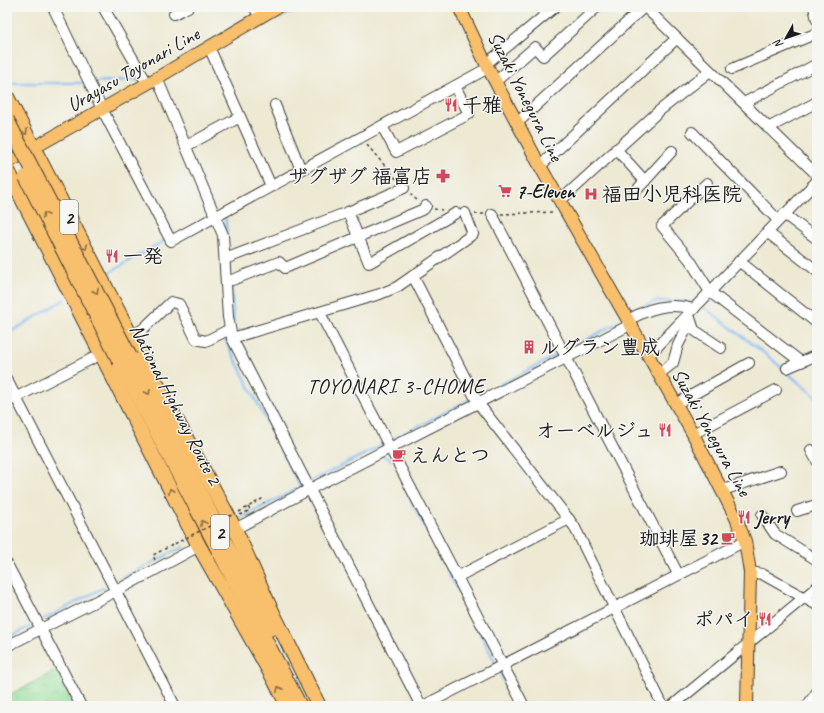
<svg xmlns="http://www.w3.org/2000/svg" width="824" height="713" font-family="Caveat,'Klee One',sans-serif">
<style>
.park{fill:url(#park-crowns);stroke:#587c5a}
.lines{fill:none;stroke-linecap:round;stroke-linejoin:round}
.stream{stroke:#81bcf3;stroke-width:2.5}
.minor-casing{stroke:#3b3b37;stroke-width:12}
.major-casing{stroke:#3b3b37;stroke-width:14}
.highway-casing{stroke:#3b3b37;stroke-width:16}
.path{stroke:#3b3b37;stroke-width:1.5;stroke-dasharray:3 3;stroke-linecap:butt}
.minor{stroke:#fff;stroke-width:10}
.major{stroke:#f8bf6c;stroke-width:12}
.highway{stroke:#f8bf6c;stroke-width:14}
.highway-bridge-casing{stroke:#3b3b37;stroke-width:16;stroke-linecap:butt}
.path-bridge{stroke:#3b3b37;stroke-width:1.5;stroke-dasharray:3 3;stroke-linecap:butt}
.highway-bridge{stroke:#f8bf6c;stroke-width:14}
.oneway{stroke:#8a6e44}
.labels{text-anchor:middle;stroke-width:3;stroke-linejoin:round;paint-order:stroke}
.shield{fill:#f6f6f2;stroke:#5d5d5c;stroke-width:1}
.shield-label{font-size:19px;font-weight:bold;fill:#1c1c1c}
.street-label{font-size:20px;fill:#1c1c1c;stroke:#f6f6f2}
.poi-label{font-size:20px;font-weight:bold;fill:#1c1c1c;stroke:#f6f6f2;text-anchor:start}
.neighbourhood-label{font-size:21px;letter-spacing:1px;fill:#1c1c1c;stroke:#f6f6f2}
</style>
<defs>
<pattern id="park-crowns" width="20" height="18" patternUnits="userSpaceOnUse"><rect width="20" height="18" fill="#94dd98"/><path d="M2 6a3 3 0 1 1 6 0M12 15a3 3 0 1 1 6 0" fill="none" stroke="#7fbd82"/></pattern>
</defs>
<rect width="100%" height="100%" fill="#f6f6f2"/>
<filter id="ink" filterUnits="userSpaceOnUse"><feTurbulence type="fractalNoise" baseFrequency=".025" numOctaves="2"/><feDisplacementMap in="SourceGraphic" scale="8" xChannelSelector="R" yChannelSelector="G"/><feConvolveMatrix kernelMatrix="1 2 1 2 8 2 1 2 1" color-interpolation-filters="sRGB"/></filter>
<filter id="wash" filterUnits="userSpaceOnUse"><feTurbulence type="fractalNoise" baseFrequency=".012" numOctaves="4" result="noise"/><feDisplacementMap in="SourceGraphic" scale="16" xChannelSelector="R" yChannelSelector="G"/><feGaussianBlur stdDeviation="0.9" result="paint"/><feColorMatrix in="noise" values="0 0 0 0 0 0 0 0 0 0 0 0 0 0 0 0 0 1.4 0 .05"/><feComposite in="paint" operator="in"/></filter>
<g filter="url(#wash)">
<rect width="100%" height="100%" fill="#ede9d3"/>
<path class="park" d="M57 670 75 706H7V696Z"/>
<g class="lines">
<g class="stream">
<path d="M279 18 302 7"/>
<path d="M94 82 141 79"/>
<path d="M11 83H86"/>
<path d="M225 214 227 234"/>
<path d="M109 273 167 239"/>
<path d="M231 283 234 322"/>
<path d="M705 308 768 356 817 398"/>
<path d="M634 310 657 301 690 302"/>
<path d="M7 334 64 300"/>
<path d="M224 337 300 487"/>
<path d="M565 351 621 321"/>
<path d="M478 396 561 353"/>
<path d="M389 441 474 398"/>
<path d="M382 455 391 460"/>
<path d="M309 482 385 444"/>
<path d="M403 484 497 666"/>
<path d="M236 520 305 485"/>
<path d="M118 580 183 547"/>
<path d="M44 619 105 587"/>
<path d="M7 638 31 626"/>
<path d="M499 671 517 706"/>
</g>
</g>
</g>
<g filter="url(#ink)">
<g class="lines">
<g class="minor-casing">
<g id="minor">
<path d="M53 7 102 109 171 241 488 68"/>
<path d="M103 7 147 83"/>
<path d="M254 7 260 17"/>
<path d="M645 7 817 175"/>
<path d="M814 7 817 20"/>
<path d="M174 14 188 7"/>
<path d="M209 47 271 186"/>
<path d="M486 64 555 7"/>
<path d="M732 69 817 33"/>
<path d="M157 78 223 235 228 317 232 338 421 706"/>
<path d="M495 82 535 47 543 56 597 7"/>
<path d="M744 103 817 64"/>
<path d="M275 105 301 170"/>
<path d="M517 123 644 7"/>
<path d="M382 126 396 152 469 114 455 86"/>
<path d="M768 128 817 102"/>
<path d="M692 132 778 220"/>
<path d="M186 146 240 117"/>
<path d="M616 149 645 181"/>
<path d="M540 166 677 38"/>
<path d="M707 183 662 226 690 260 710 292 801 362"/>
<path d="M634 193 672 151"/>
<path d="M560 201 659 111 710 71"/>
<path d="M348 212 369 263 456 213"/>
<path d="M492 214 678 574"/>
<path d="M784 214 817 239"/>
<path d="M767 232 817 271"/>
<path d="M225 259 348 212 404 188"/>
<path d="M739 261 817 323"/>
<path d="M413 276 478 403 574 526 663 706"/>
<path d="M226 280H232L279 262 285 268 424 209 426 206"/>
<path d="M320 313 524 706"/>
<path d="M690 318 694 330 721 348"/>
<path d="M627 321C648 308 669 302 694 309"/>
<path d="M232 338 380 294 397 287 473 234 465 213"/>
<path d="M126 340 143 329 171 302 179 304 196 339 206 341 230 329"/>
<path d="M648 356 817 181"/>
<path d="M787 368 817 355"/>
<path d="M659 374 673 363 678 345 690 322"/>
<path d="M7 380 175 706"/>
<path d="M7 402 107 351"/>
<path d="M676 404 749 363"/>
<path d="M693 434 776 390"/>
<path d="M811 450 817 461"/>
<path d="M723 490 781 471"/>
<path d="M797 511 816 505 817 507"/>
<path d="M762 515 775 534 817 560"/>
<path d="M235 529 308 490 630 325"/>
<path d="M7 564 81 706"/>
<path d="M750 572 762 574 817 605"/>
<path d="M457 577 569 519"/>
<path d="M7 646 116 591 199 546"/>
<path d="M423 706 745 541"/>
<path d="M672 706 817 587"/>
<path d="M807 706 817 692"/>
</g>
</g>
<g class="major-casing">
<g id="major">
<path d="M459 7 488 68 540 166 693 434 736 518 745 541 750 572 747 706"/>
<path d="M7 163 157 78 277 7"/>
</g>
</g>
<g class="highway-casing">
<g id="highway">
<path d="M7 97 131 336 235 529 268 603 319 706"/>
<path d="M7 169 199 546 270 672"/>
<path d="M130 357 270 629"/>
<path d="M120 362 300 706"/>
<path d="M266 664 288 706"/>
</g>
</g>
<g class="path">
<path d="M367 145 398 181"/>
<path d="M410 194 418 201"/>
<path d="M434 209 442 210"/>
<path d="M475 214H484"/>
<path d="M501 214 555 212"/>
<path d="M239 512 262 499 264 503"/>
<path d="M240 515 250 510 248 507"/>
<path d="M155 560 153 555 184 539"/>
</g>
<use href="#minor" class="minor"/>
<use href="#major" class="major"/>
<use href="#highway" class="highway"/>
<g class="highway-bridge-casing">
<g id="highway-bridge">
<path d="M7 120 130 357"/>
<path d="M26 177 120 362"/>
</g>
</g>
<path class="path-bridge" d="M186 538 232 515"/>
<use href="#highway-bridge" class="highway-bridge"/>
</g>
<defs><path id="oneway-chevron" d="M-2-3.5L2.5 0L-2 3.5" fill="none" stroke-width="1.6" stroke-linecap="round" stroke-linejoin="round"/></defs>
<g class="oneway">
<use href="#oneway-chevron" transform="translate(25 132) rotate(63)"/>
<use href="#oneway-chevron" transform="translate(45 215) rotate(-117)"/>
<use href="#oneway-chevron" transform="translate(85 247) rotate(62)"/>
<use href="#oneway-chevron" transform="translate(96 291) rotate(63)"/>
<use href="#oneway-chevron" transform="translate(148 392) rotate(64)"/>
<use href="#oneway-chevron" transform="translate(171 491) rotate(-117)"/>
<use href="#oneway-chevron" transform="translate(203 523) rotate(-117)"/>
<use href="#oneway-chevron" transform="translate(279 689) rotate(-118)"/>
</g>
</g>
<defs>
<g id="restaurant-bare" transform="scale(1.08)"><path d="M-5-6h1v4h1v-4h1v4h1v-4h1v5L-1.5 .5V6h-2V.5L-5-1ZM5-6V6H3V1.5H1.5Q1.5-4 5-6Z" fill="#d1495b" stroke="#f6f6f2" stroke-width="2.5" paint-order="stroke"/></g>
<g id="pharmacy-bare" transform="scale(1.08)"><path d="M-2-6h4v4h4v4h-4v4h-4v-4h-4v-4h4Z" fill="#d1495b" stroke="#f6f6f2" stroke-width="2.5" paint-order="stroke"/></g>
<g id="supermarket-bare" transform="scale(1.08)"><path d="M-6-5.5h2.5l.6 2H6L4.5 2H-2.5L-4.4-4H-6ZM-1.5 3.2a1.3 1.3 0 1 0 .1 0ZM3 3.2a1.3 1.3 0 1 0 .1 0Z" fill="#d1495b" stroke="#f6f6f2" stroke-width="2.5" paint-order="stroke"/></g>
<g id="hospital-bare" transform="scale(1.08)"><path d="M-5-5h3v3.5h4V-5h3V5h-3V1.5h-4V5h-3Z" fill="#d1495b" stroke="#f6f6f2" stroke-width="2.5" paint-order="stroke"/></g>
<g id="building-bare" transform="scale(1.08)"><path d="M-4-6H4V6H1V3H-1V6H-4ZM-2.5-4.3h1.7v1.8h-1.7ZM.8-4.3h1.7v1.8H.8ZM-2.5-1h1.7V.8h-1.7ZM.8-1h1.7V.8H.8Z" fill="#d1495b" stroke="#f6f6f2" stroke-width="2.5" paint-order="stroke"/></g>
<g id="cafe-bare" transform="scale(1.08)"><path d="M-5.5-4.5H6V0H3Q3 3.5 0 3.5H-2.5Q-5.5 3.5-5.5 0ZM3-3.2v2h1.7v-2ZM-6 4.5H4V6H-6Z" fill="#d1495b" stroke="#f6f6f2" stroke-width="2.5" paint-order="stroke"/></g>
</defs>
<g fill-rule="evenodd">
<use href="#restaurant-bare" x="451" y="105"/>
<use href="#pharmacy-bare" x="443" y="176"/>
<use href="#supermarket-bare" x="505" y="191"/>
<use href="#hospital-bare" x="591" y="194"/>
<use href="#restaurant-bare" x="112" y="256"/>
<use href="#building-bare" x="529" y="347"/>
<use href="#restaurant-bare" x="665" y="430"/>
<use href="#cafe-bare" x="399" y="455"/>
<use href="#restaurant-bare" x="744" y="517"/>
<use href="#cafe-bare" x="728" y="538"/>
<use href="#restaurant-bare" x="765" y="619"/>
</g>
<g class="labels">
<g class="shield">
<rect x="60" y="200" width="18" height="34" rx="3"/>
<rect x="211" y="515" width="18" height="34" rx="3"/>
</g>
<g class="shield-label">
<text x="69" y="224">2</text>
<text x="220" y="539">2</text>
</g>
<g class="street-label">
<text transform="translate(133 69) rotate(-30)" y="7">Urayasu Toyonari Line</text>
<text transform="translate(526 96) rotate(63)" y="7">Suzaki Yonegura Line</text>
<text transform="translate(176 404) rotate(63)" y="7">National Highway Route 2</text>
<text transform="translate(712 432) rotate(61)" y="7">Suzaki Yonegura Line</text>
</g>
<g class="poi-label">
<text x="462" y="112">千雅</text>
<text x="432" y="183" text-anchor="end">ザグザグ 福富店</text>
<text x="516" y="198">7-Eleven</text>
<text x="602" y="201">福田小児科医院</text>
<text x="123" y="263">一発</text>
<text x="540" y="354">ルグラン豊成</text>
<text x="654" y="437" text-anchor="end">オーベルジュ</text>
<text x="410" y="462">えんとつ</text>
<text x="755" y="524">Jerry</text>
<text x="717" y="545" text-anchor="end">珈琲屋32</text>
<text x="754" y="626" text-anchor="end">ポパイ</text>
</g>
<g class="neighbourhood-label">
<text x="396" y="393">TOYONARI 3-CHOME</text>
</g>
</g>
<rect width="824" height="713" fill="none" stroke="#f6f6f2" stroke-width="24"/>
<g transform="translate(786 38) rotate(230)" stroke="#f6f6f2" stroke-width="3" paint-order="stroke">
<path d="M0-3L7 15L0 10L-7 15Z" fill="#1c1c1c"/>
<text y="-6" font-size="11" font-weight="bold" text-anchor="middle" fill="#1c1c1c">N</text>
</g>
</svg>
